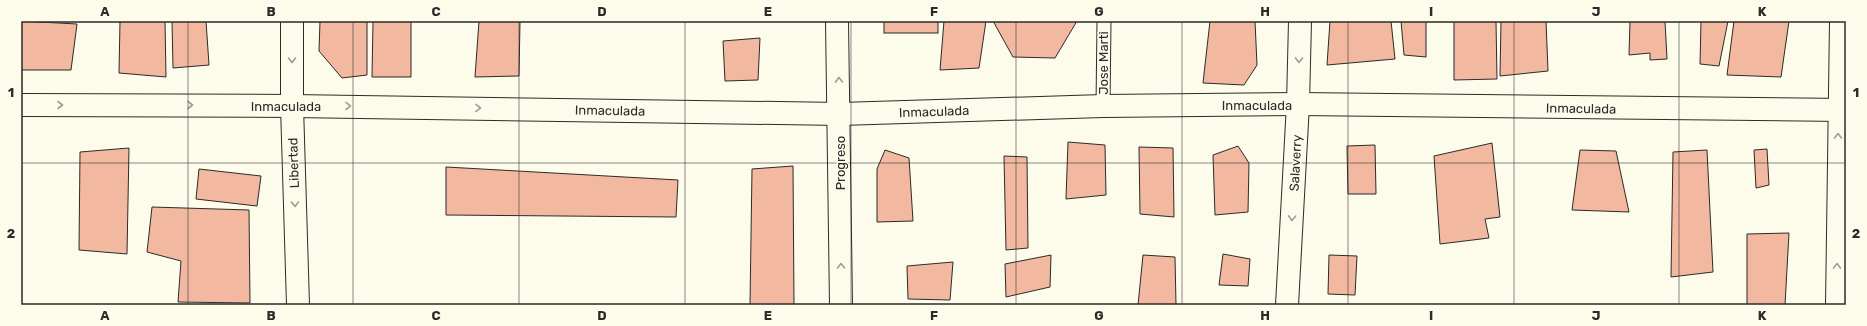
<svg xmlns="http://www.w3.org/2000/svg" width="1867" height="326" font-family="Rubik,sans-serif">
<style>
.building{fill:#f2b8a0;stroke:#2b2b2b}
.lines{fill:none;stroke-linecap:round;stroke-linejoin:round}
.service-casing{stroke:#2b2b2b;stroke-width:15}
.minor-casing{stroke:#2b2b2b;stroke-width:24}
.tertiary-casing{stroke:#2b2b2b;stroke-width:24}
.service{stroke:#fdfbea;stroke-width:13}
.minor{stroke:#fdfbea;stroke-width:22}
.tertiary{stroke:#fdfbea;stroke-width:22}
.oneway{stroke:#9e9d94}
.grid{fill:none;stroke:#2b2b2b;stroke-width:1;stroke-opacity:0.55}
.labels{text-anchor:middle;stroke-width:3;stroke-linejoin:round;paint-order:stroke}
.street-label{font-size:13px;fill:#2b2b2b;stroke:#fdfbea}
.neatline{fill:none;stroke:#2b2b2b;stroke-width:1.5}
.grid-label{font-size:13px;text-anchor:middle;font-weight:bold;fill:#2b2b2b}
</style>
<rect width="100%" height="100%" fill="#fdfbea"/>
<g class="building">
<path d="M21 21 77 24 71 70H21Z"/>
<path d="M120 21H165L166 77 119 73Z"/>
<path d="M172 21H206L209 65 173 68Z"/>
<path d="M320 21H367V75L342 78 319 51Z"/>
<path d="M373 21H411V77H372Z"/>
<path d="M479 21H520L519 76 475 77Z"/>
<rect x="884" y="21" width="54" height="12"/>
<path d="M944 21H986L979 68 940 70Z"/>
<path d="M993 21H1077L1055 58 1013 57Z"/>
<path d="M1210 21H1255L1257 65 1244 85 1203 83Z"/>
<path d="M1330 21H1391L1395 59 1327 65Z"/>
<path d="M1401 21H1426V57L1404 55Z"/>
<path d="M1454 21H1496L1497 79 1454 80Z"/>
<path d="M1501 21H1546L1548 71 1500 76Z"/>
<path d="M1630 21H1665L1667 59 1650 60V53L1629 55Z"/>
<path d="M1701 21H1728L1719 66 1700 64Z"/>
<path d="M1734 21H1789L1781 77 1727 75Z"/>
<path d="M760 38 758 80 725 81 723 41Z"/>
<path d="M1068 142 1105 145 1106 195 1066 199Z"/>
<path d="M1492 143 1500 217 1485 219 1489 238 1440 244 1434 156Z"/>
<path d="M1375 145 1376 194H1348L1347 146Z"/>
<path d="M1238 146 1249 163 1248 212 1215 215 1213 155Z"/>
<path d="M1139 147 1173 148 1174 217 1140 214Z"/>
<path d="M129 148 127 254 79 250 80 152Z"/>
<path d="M1767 149 1769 185 1756 188 1754 150Z"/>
<path d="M885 150 909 158 913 221 877 222V169Z"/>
<path d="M1580 150 1616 151 1629 212 1572 210Z"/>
<path d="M1707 150 1713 272 1671 277 1673 152Z"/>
<path d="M1004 156 1027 157 1028 248 1006 250Z"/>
<path d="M793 166 794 305H750L752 169Z"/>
<path d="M446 167 678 180 676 217 446 215Z"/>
<path d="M199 169 261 176 257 206 196 199Z"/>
<path d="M152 207 249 210 250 303 178 302 181 261 147 252Z"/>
<path d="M1789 233 1785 305H1747V234Z"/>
<path d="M1223 254 1250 259 1248 286 1219 285Z"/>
<path d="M1051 255 1050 287 1006 297 1005 264Z"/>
<path d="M1143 255 1175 257 1176 305H1138Z"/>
<path d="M1329 255 1357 256 1355 295 1328 294Z"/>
<path d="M953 262 950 300 908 299 907 266Z"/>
</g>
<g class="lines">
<g class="service-casing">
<path id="service" d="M1103 106 1104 21"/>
</g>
<g class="minor-casing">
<g id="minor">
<path d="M837 21 841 305"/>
<path d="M1287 305 1298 104 1300 21"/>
<path d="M1837 305 1841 21"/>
</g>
</g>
<g class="tertiary-casing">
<g id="tertiary">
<path d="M292 21V106L298 305"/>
<path d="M21 105 292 106 840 114 1103 106 1298 104 1846 110"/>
</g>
</g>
<use href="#service" class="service"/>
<use href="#minor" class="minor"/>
<use href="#tertiary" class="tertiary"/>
</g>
<defs><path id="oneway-chevron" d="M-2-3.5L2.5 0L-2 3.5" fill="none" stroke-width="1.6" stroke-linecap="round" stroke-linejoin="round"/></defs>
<g class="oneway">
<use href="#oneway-chevron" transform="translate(292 60) rotate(90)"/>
<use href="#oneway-chevron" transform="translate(1299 60) rotate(91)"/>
<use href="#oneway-chevron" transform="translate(839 80) rotate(-91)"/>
<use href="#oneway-chevron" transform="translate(60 105)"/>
<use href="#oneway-chevron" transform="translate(190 105)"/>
<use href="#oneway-chevron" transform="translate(348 106) rotate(1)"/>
<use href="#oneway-chevron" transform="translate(478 108) rotate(1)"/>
<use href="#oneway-chevron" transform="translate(1838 136) rotate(-89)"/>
<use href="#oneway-chevron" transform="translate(295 204) rotate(88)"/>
<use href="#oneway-chevron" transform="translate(1292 218) rotate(93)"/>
<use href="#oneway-chevron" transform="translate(841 266) rotate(-90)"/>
<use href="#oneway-chevron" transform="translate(1837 266) rotate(-89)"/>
</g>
<path class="grid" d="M188 21V305M353 21V305M519 21V305M685 21V305M851 21V305M1016 21V305M1182 21V305M1348 21V305M1514 21V305M1679 21V305M21 163H1846"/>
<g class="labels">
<g class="street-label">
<text transform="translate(1103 63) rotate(-90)" y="5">Jose Marti</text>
<text x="1257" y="110">Inmaculada</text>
<text x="286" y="111">Inmaculada</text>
<text transform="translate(1581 108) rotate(1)" y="5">Inmaculada</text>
<text transform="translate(610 110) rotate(1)" y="5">Inmaculada</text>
<text transform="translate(934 111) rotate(-2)" y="5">Inmaculada</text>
<text transform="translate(293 163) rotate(-92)" y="5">Libertad</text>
<text transform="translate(840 163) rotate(-90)" y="5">Progreso</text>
<text transform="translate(1295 163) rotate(-87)" y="5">Salaverry</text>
</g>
</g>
<rect width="1867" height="326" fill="none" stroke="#fdfbea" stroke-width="44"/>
<rect x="22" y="22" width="1823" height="282" class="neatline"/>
<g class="grid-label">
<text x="105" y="16">A</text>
<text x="271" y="16">B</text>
<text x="436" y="16">C</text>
<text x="602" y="16">D</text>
<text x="768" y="16">E</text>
<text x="934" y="16">F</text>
<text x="1099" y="16">G</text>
<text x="1265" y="16">H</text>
<text x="1431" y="16">I</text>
<text x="1596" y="16">J</text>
<text x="1762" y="16">K</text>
<text x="11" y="97">1</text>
<text x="1856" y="97">1</text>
<text x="11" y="238">2</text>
<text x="1856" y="238">2</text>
<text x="105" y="320">A</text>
<text x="271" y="320">B</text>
<text x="436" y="320">C</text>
<text x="602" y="320">D</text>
<text x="768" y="320">E</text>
<text x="934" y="320">F</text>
<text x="1099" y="320">G</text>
<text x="1265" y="320">H</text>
<text x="1431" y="320">I</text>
<text x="1596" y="320">J</text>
<text x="1762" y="320">K</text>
</g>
</svg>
